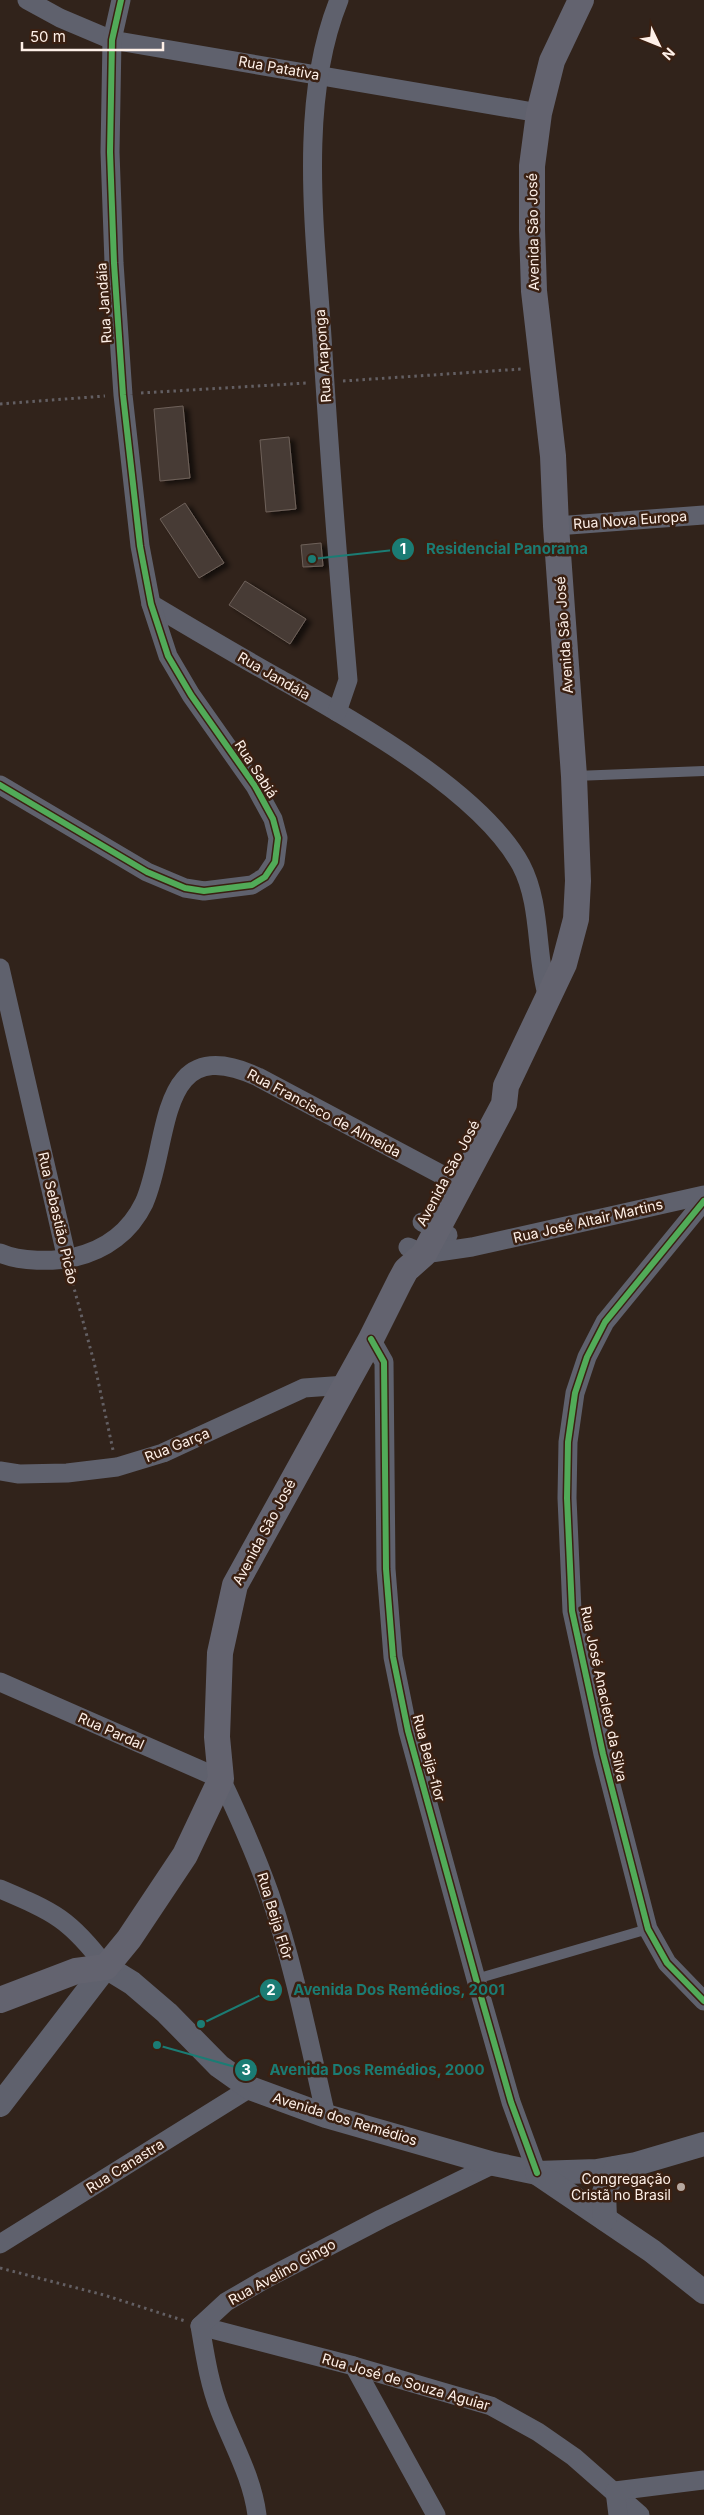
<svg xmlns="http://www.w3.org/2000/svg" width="704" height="2515" font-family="Inter,sans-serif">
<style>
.building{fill:#473b34;stroke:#6e615a;filter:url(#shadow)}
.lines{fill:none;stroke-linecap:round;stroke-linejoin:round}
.path{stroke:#635f63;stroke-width:3;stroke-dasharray:2.5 4;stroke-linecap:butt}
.service{stroke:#5f616d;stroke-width:10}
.minor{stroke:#5f616d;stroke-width:19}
.tertiary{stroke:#5f616d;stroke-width:24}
.secondary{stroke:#63636f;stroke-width:26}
.cycleway-casing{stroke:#3a2012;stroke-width:9}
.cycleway{stroke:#51ab58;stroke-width:6}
.poi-dot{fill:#b6a8a0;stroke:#3a2012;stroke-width:2}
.labels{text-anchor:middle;stroke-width:5;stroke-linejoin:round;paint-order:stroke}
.street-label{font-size:14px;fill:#fef0e8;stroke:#3a2012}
.poi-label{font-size:14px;fill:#fef0e8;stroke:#3a2012;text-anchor:end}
.leader{fill:none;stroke:#1b7c74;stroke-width:2}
.callout-dot{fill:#1b7c74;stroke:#3a2012;stroke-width:2}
.mark-label{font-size:15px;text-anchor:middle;font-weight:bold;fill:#fff}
.callout-label{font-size:15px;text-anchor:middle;font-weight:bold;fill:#1b7c74;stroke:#3a2012;stroke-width:5;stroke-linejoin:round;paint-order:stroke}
</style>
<defs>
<filter id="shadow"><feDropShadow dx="5.5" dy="3" stdDeviation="2.5" flood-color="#0009"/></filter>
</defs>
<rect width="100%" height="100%" fill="#31231b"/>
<g class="building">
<path d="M183 406 190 478 160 481 154 409Z"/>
<path d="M289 437 296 509 266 512 260 440Z"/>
<path d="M185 503 224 563 199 578 160 519Z"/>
<path d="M321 543 323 566 303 567 301 545Z"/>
<path d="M245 581 306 619 290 644 229 605Z"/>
</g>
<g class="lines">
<g class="path">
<path d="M343 381 521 369"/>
<path d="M141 393 307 383"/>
<path d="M0 404 105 396"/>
<path d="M71 1277 94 1362 113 1450"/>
<path d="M0 2268 104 2295 185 2321"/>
</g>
<g class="service">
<path d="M575 776 704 771"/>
<path d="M476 1979 648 1929"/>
</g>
<g class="minor">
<path d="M27 0 60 18 112 40 539 113"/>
<path d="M556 526 704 515"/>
<path d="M151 604C193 629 235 654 278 678 352 720 480 790 521 865 542 905 535 955 548 998"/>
<path d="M337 712 348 680C338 565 329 451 322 337 315 230 298 101 339 0"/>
<path d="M0 785 147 872 185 888 204 891 252 885 265 877 275 862 278 838 273 819 255 786 191 695 168 656 151 604 140 546 123 395 114 263 110 152 112 40 121 0"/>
<path d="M0 968 67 1259"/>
<path d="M704 1201 605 1322 587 1357 575 1393 568 1442 567 1498 572 1611 603 1754 648 1929 667 1963 704 2001"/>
<path d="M422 1222 448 1235"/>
<path d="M408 1247 424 1254 472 1247 704 1195"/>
<path d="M0 1253C20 1262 54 1262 75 1257 105 1250 130 1232 144 1203 171 1143 155 1029 258 1077L461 1185"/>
<path d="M371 1339 384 1362 386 1569 393 1657 408 1731 476 1979 511 2102 537 2173"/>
<path d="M0 1471 19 1474 67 1473 117 1467 163 1453 304 1388 346 1385"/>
<path d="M0 1682 221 1779C239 1817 256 1855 270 1895 294 1966 309 2042 326 2116"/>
<path d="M0 1889C54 1912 70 1919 106 1967"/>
<path d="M0 2244 250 2088"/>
<path d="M200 2326 354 2366 491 2406 538 2432 574 2457 640 2515"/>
<path d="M354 2366 436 2515"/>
<path d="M257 2515C252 2477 234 2447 220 2411 209 2383 205 2355 200 2326L226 2302 262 2281 381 2219 494 2164"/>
<path d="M618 2515 615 2491 704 2480"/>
</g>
<g class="tertiary">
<path d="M0 2105 106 1967 132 1983 167 2013 219 2066 250 2088 326 2116 494 2164 537 2173 597 2171 636 2164 704 2144"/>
<path d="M537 2173 652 2251 704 2292"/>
<path d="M605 2219 604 2192 616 2168"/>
</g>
<path class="secondary" d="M0 2000 76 1971 106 1967 129 1939 185 1855 221 1779 217 1737 220 1653 235 1585 371 1339 400 1281 406 1270 424 1254 504 1104 506 1086 564 964 576 919 578 881 574 776 556 526 553 456 534 291 532 229V166L539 113 552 61 581 0"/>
<g class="cycleway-casing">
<g id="cycleway">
<path d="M0 785 147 872 185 888 204 891 252 885 265 877 275 862 278 838 273 819 255 786 191 695 168 656 151 604 140 546 123 395 114 263 110 152 112 40 121 0"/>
<path d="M704 1201 605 1322 587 1357 575 1393 568 1442 567 1498 572 1611 603 1754 648 1929 667 1963 704 2001"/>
<path d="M371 1339 384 1362 386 1569 393 1657 408 1731 476 1979 511 2102 537 2173"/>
</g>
</g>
<use href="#cycleway" class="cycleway"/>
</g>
<circle class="poi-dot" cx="681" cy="2187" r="5"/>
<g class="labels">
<g class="street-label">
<text transform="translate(279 68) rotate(10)" y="5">Rua Patativa</text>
<text transform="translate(533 232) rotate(-91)" y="5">Avenida São José</text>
<text transform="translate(104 303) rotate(-94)" y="5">Rua Jandáia</text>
<text transform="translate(323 356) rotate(-94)" y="5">Rua Araponga</text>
<text transform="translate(630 520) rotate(-4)" y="5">Rua Nova Europa</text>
<text transform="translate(564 635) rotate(-94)" y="5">Avenida São José</text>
<text transform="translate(274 676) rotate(30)" y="5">Rua Jandáia</text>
<text transform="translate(256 769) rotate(57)" y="5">Rua Sabiá</text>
<text transform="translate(324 1113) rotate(28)" y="5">Rua Francisco de Almeida</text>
<text transform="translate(448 1173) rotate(-62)" y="5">Avenida São José</text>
<text transform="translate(58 1218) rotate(77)" y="5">Rua Sebastião Picão</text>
<text transform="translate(588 1221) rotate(-13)" y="5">Rua José Altair Martins</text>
<text transform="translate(177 1445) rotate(-22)" y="5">Rua Garça</text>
<text transform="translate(264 1532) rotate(-62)" y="5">Avenida São José</text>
<text transform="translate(604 1694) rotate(78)" y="5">Rua José Anacleto da Silva</text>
<text transform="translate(111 1731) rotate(24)" y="5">Rua Pardal</text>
<text transform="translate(429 1758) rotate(75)" y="5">Rua Beija-flor</text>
<text transform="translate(275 1916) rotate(73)" y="5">Rua Beija Flôr</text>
<text transform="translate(345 2119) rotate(17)" y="5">Avenida dos Remédios</text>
<text transform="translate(125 2166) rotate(-32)" y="5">Rua Canastra</text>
<text transform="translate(282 2272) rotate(-29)" y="5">Rua Avelino Gingo</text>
<text transform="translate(406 2382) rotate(16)" y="5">Rua José de Souza Aguiar</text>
</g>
<g class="poi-label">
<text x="671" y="2184">Congregação<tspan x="671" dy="16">Cristã no Brasil</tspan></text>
</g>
</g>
<path class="leader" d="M312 559L403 549M201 2024L271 1990M157 2045L246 2070"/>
<g class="callout-dot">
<circle cx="312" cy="559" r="5"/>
<circle cx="201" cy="2024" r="5"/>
<circle cx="157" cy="2045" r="5"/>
<circle cx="403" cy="549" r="12"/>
<circle cx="271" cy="1990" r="12"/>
<circle cx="246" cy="2070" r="12"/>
</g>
<g class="mark-label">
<text x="403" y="554">1</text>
<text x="271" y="1995">2</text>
<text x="246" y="2075">3</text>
</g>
<g class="callout-label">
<text x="507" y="554">Residencial Panorama</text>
<text x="399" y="1995">Avenida Dos Remédios, 2001</text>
<text x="377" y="2075">Avenida Dos Remédios, 2000</text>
</g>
<g transform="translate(659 45) rotate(133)" stroke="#3a2012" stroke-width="4" paint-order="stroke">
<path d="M0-4L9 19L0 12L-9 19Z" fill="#fef0e8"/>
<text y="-8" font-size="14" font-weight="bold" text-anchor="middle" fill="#fef0e8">N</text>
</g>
<path d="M22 42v8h141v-8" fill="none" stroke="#fef0e8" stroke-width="2.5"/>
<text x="30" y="42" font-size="15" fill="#fef0e8" stroke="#3a2012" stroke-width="4" paint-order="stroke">50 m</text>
</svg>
